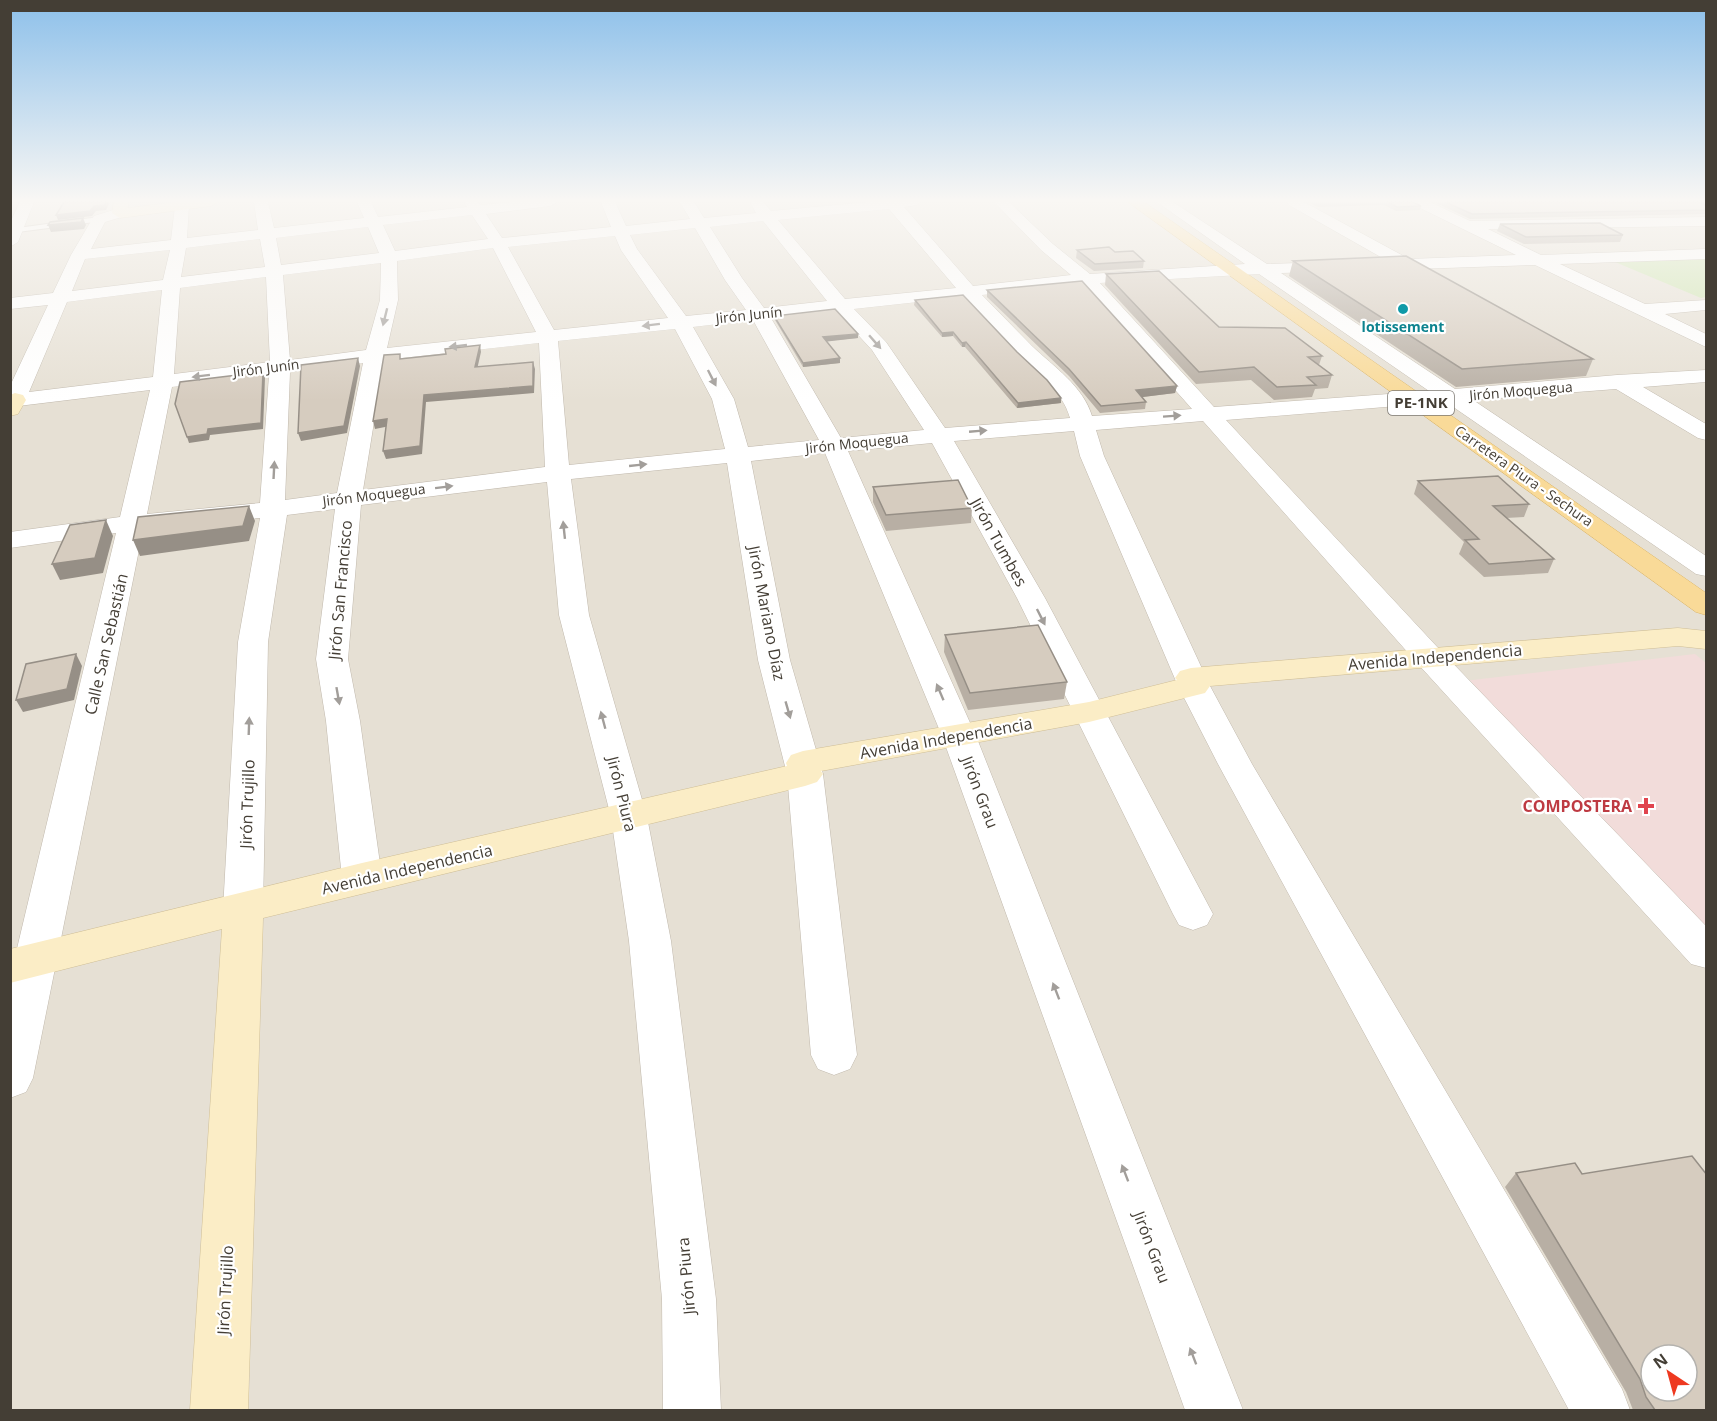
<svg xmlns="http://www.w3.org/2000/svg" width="1717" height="1421" font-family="'Open Sans',sans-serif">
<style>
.residential{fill:#e6e0d4;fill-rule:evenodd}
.medical{fill:#f2dcda}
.green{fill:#cee4b0}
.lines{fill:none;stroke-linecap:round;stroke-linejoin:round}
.lane-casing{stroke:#c0b8ac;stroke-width:2}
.street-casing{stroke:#c0b8ac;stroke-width:1}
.secondary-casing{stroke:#d0bf97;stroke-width:1}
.primary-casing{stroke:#ddb769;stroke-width:1}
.lane{fill:#fff;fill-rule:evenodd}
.street{fill:#fff;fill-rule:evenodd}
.secondary{fill:#fbedc6;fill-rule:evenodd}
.primary{fill:#f9da98;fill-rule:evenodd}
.wall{fill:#b8afa4}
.shaded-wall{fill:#968f86}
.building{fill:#d6ccbf;stroke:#968f86;stroke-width:1.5;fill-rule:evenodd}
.oneway{fill:#a29e9a}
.culture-dot{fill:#0f9aa8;stroke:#fff;stroke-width:2}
.health-dot{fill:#e0444e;stroke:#fff;stroke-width:2}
.labels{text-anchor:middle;stroke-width:4.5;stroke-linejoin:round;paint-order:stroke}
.far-street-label{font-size:14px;fill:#443e35;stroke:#fff}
.far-culture-label{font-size:14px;font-weight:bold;fill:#0d838f;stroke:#fff}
.shield{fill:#fff;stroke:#7c7872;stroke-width:1.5}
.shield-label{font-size:15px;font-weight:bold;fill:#443e35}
.street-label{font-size:16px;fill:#443e35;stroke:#fff}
.health-label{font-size:16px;font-weight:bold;fill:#be3a42;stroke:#fff;text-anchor:end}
</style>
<rect width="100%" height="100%" fill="#f2eee6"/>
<path class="residential" d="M10 202H1706V1410H11ZM1651 1355H1687V1391H1651Z"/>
<path class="medical" d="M1695 654 1706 663V931L1464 681Z"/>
<path class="green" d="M1706 258V297L1701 298 1615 262Z"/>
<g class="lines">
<g class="lane-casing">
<path id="lane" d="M99 217H102V221L10 233V229Z"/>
</g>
<g class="street-casing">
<g id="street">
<path d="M20 202H34L18 242 10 247V223Z"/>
<path d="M181 202 189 206 187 238 258 230 254 202H268L274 228 364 218 357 202H371L378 217 467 207 464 202H478L481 205 513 202H557L550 206 486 214 502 238 611 227 601 202H615L626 226 690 219 680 202H694L704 218 756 213 750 202H763L771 211 869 202H919L917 205 904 207 973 286 1071 275 1041 250 994 202H1009L1053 244 1090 274 1245 264 1157 202H1173L1267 264 1386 260 1289 205 1287 202H1304L1409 259 1516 255 1414 205 1412 202H1430L1470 221 1706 217V226L1488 229 1541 255 1706 249V259L1560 264 1645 304 1706 300V310L1665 314 1706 334V347L1535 265 1415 269 1409 271 1403 269 1281 273 1455 389 1617 375 1706 370V382L1643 387 1706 424V440L1698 438 1616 389 1473 400 1706 556V576L1696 574 1446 402 1226 420 1440 650 1706 926V968L1691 964 1418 664 1203 421 1096 430 1104 456 1210 686 1252 764 1622 1389 1630 1410H1569L1218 764 1178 686 1080 456 1074 431 954 441 1045 598 1213 914 1207 925 1193 930 1179 925 1173 914 1017 598 932 443 848 451 976 736 1243 1410H1185L942 736 825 453 751 461 790 660 823 774 857 1055 850 1069 834 1075 818 1069 811 1055 787 774 758 660 727 463 571 479 589 615 647 817 671 941 716 1299 721 1410H663L662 1299 629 941 611 817 559 615 547 482 361 505 348 659 360 721 382 878 376 888 362 893 348 888 342 878 326 721 316 659 335 509 287 515 268 642 263 910 257 921 243 925 229 921 223 910 238 642 260 518 143 530 33 1078 26 1092 10 1098V978L116 533 10 548V532L120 517 150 390 10 407V386L48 305 10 309V298L53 293 71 255 94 216 120 208 128 213 125 216 105 222 91 249 171 240 175 206ZM889 209 956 288 845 299 778 220ZM472 215 488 239 395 251 383 225ZM763 221 827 301 764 308 742 278 710 227ZM368 227 379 253 281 265 276 238ZM695 228 725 280 746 310 686 316 637 249 630 235ZM615 236 621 250 668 318 554 330 508 247ZM260 239 265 267 181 277 186 248ZM493 248 536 332 387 348 398 300 397 261ZM170 250 163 280 72 291 85 259ZM381 263 380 300 366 350 290 360 283 275ZM1259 274 1429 391 1214 407 1100 283ZM266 277 270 362 174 374 180 288ZM1082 285 1192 409 1092 416C1083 386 1054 367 1032 346 1015 329 999 312 982 295ZM162 290 153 377 29 392 67 302ZM964 297C982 316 1000 336 1018 355 1038 374 1062 390 1070 418L945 428 886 342 854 309ZM836 311 872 350 924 430 841 438 771 318ZM753 320 819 440 748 447 734 399 693 327ZM675 329 712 399 725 449 569 465 558 341ZM539 343 545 467 363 490 384 360ZM363 363 337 493 285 500 290 372ZM269 375 260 503 147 514 172 387Z"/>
</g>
</g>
<g class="secondary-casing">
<g id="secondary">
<path d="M114 202H128V208L176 202H218L211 206 120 218 112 213Z"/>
<path d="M15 393 23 395 26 400 18 414 10 416V395Z"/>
<path d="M1678 628 1706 631V649L1678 646 1210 686 1205 693 1089 722 821 771 823 774 817 782 805 786 263 918 248 1410H190L222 929 10 983V949L362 863 787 766 786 763 791 755 803 751 1089 702 1177 680 1175 678 1180 671 1191 668Z"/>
</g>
</g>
<g class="primary-casing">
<path id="primary" d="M1128 202H1144L1706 593V615L1696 612Z"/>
</g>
<use href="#lane" class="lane"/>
<use href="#street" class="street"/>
<use href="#secondary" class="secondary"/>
<use href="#primary" class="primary"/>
</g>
<g class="wall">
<path d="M1308 202H1413L1421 206 1420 210 1396 211 1384 205 1318 207Z"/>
<path d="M1434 202H1707V214L1470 219Z"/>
<path d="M1500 224 1623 235 1620 242 1524 244 1497 231Z"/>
<path d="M1077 250 1115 252 1144 261 1143 268 1094 271 1076 258Z"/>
<path d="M1293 261 1593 359 1586 376 1456 387 1289 276Z"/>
<path d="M1106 274 1219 327 1322 356 1319 365 1332 375 1328 388 1315 389 1312 397 1274 400 1251 380 1196 384 1105 285Z"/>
<path d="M987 290 1177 386 1175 393 1142 397 1146 402 1145 409 1100 413 1069 376 987 297Z"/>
<path d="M915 300 1061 403 1017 408 965 347H962L953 336 942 337 914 305Z"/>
<path d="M774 316 858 338 826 341 840 358V363L803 367 775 320Z"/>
<path d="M1418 481 1529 504 1524 517 1506 518 1554 559 1548 573 1484 577 1459 554 1464 542 1414 494Z"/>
<path d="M873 487 972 508 971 523 886 531 873 502Z"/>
<path d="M945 635 1067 682 1064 699 968 710 944 652Z"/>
<path d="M1516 1173 1582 1174 1707 1410H1633L1626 1392 1505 1187Z"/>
</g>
<g class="shaded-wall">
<path d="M106 202H110L106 210 96 211 92 216 58 220 56 215 94 206Z"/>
<path d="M83 218 86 225 84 229 51 232 48 225Z"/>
<path d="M953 332V336L942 337V333Z"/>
<path d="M858 334V338L823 342V337Z"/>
<path d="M966 342 965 347H962V343Z"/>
<path d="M480 345 481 352 476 374 475 367Z"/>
<path d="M358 358 360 366 347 433 301 441 298 433Z"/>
<path d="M840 358V363L803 367V363Z"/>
<path d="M533 362 535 369 534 393 426 402 422 454 386 459 383 451 424 395Z"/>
<path d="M263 372 265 378 263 429 210 435 209 440 189 443 187 437 208 429Z"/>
<path d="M1177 386 1175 393 1135 398 1136 390Z"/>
<path d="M1061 398V403L1017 408 1018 403Z"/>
<path d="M387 419 390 426 375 429 373 421Z"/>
<path d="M249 506 255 521 249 541 140 556 133 540Z"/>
<path d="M106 520 113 536 103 573 60 580 52 564Z"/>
<path d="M76 654 82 666 74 700 23 712 16 700Z"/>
</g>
<g class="building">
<path d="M64 202H106L104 205 94 206 90 211 56 215Z"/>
<path d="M1388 202H1413L1421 206 1397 207Z"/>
<path d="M1445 202H1707V203H1701L1707 206V210L1472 214Z"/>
<path d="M83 218 81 222 48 225 50 222Z"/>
<path d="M1600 223 1623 235 1526 237 1500 224Z"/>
<path d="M1109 247 1115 252 1133 251 1144 261 1095 264 1077 250Z"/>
<path d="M1406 256 1593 359 1462 369 1293 261Z"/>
<path d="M1159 271 1219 327 1285 328 1322 356 1308 357 1332 375 1307 377 1316 385 1277 387 1254 367 1199 372 1106 274Z"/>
<path d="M1082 281 1177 386 1136 390 1146 402 1101 406 1069 369 987 290Z"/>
<path d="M963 295 1017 352 1047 380 1061 398 1018 403 966 342 962 343 953 332 942 333 915 300Z"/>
<path d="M835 309 858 334 823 337 840 358 803 363 774 316Z"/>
<path d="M480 345 475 367 533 362V386L424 395 420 446 383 451 387 419 373 421 384 355 400 354V359L446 354 445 349Z"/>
<path d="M358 358 344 426 298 433 301 365Z"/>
<path d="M263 372 261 423 208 429 207 434 187 437 175 404 180 382Z"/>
<path d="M1498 476 1529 504 1493 506 1554 559 1489 564 1465 540 1479 539 1418 481Z"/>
<path d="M958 480 972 508 886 515 873 487Z"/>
<path d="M249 506 243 526 133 540 138 517Z"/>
<path d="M106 520 95 558 52 564 70 525Z"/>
<path d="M1038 625 1067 682 970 693 945 635Z"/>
<path d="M76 654 67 689 16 700 26 664Z"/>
<path d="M1692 1156 1707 1175V1410H1655L1646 1397 1640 1379 1516 1173 1575 1163 1582 1174ZM1651 1355H1687V1391H1651Z"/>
</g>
<defs><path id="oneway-solid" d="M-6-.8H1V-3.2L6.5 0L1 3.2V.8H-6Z" transform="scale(1.5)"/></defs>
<g class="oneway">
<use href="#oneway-solid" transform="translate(385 317) rotate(104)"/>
<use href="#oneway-solid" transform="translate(651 325) rotate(173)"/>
<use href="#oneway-solid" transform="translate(875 342) rotate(49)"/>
<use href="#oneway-solid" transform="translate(458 346) rotate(174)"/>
<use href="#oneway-solid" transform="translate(201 376) rotate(173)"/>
<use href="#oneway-solid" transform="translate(712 378) rotate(63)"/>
<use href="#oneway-solid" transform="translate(1172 416) rotate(-4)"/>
<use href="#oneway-solid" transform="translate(978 431) rotate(-5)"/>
<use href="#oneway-solid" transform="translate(638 465) rotate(-6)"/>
<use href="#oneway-solid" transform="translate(274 470) rotate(-87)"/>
<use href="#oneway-solid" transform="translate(444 487) rotate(-7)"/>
<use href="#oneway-solid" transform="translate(564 530) rotate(-96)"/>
<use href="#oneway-solid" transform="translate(1041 617) rotate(63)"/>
<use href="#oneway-solid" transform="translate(940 692) rotate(-113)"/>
<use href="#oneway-solid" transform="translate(338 696) rotate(80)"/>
<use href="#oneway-solid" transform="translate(788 710) rotate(74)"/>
<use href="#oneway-solid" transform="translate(603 720) rotate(-105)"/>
<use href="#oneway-solid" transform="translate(249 726) rotate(-88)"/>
<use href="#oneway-solid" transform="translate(1056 991) rotate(-111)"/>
<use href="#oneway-solid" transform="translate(1125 1173) rotate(-111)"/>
<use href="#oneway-solid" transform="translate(1193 1356) rotate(-111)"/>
</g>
<linearGradient id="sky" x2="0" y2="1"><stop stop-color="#8dc0ea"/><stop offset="0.5" stop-color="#f9f7f4"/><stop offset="1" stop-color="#f9f7f4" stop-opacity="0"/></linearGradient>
<rect width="1717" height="401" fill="url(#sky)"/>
<circle class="culture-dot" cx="1403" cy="309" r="6"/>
<path class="health-dot" d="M1643 797h6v6h6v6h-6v6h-6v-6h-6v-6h6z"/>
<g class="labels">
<g class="far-street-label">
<text transform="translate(749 315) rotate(-6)" y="5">Jirón Junín</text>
<text transform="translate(266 368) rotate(-7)" y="5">Jirón Junín</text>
<text transform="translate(1521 391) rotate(-5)" y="5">Jirón Moquegua</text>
<text transform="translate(857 443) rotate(-6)" y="5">Jirón Moquegua</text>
<text transform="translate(1524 476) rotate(35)" y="5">Carretera Piura - Sechura</text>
<text transform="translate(374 495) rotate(-7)" y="5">Jirón Moquegua</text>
</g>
<g class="far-culture-label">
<text x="1403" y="332">lotissement</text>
</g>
<rect class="shield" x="1388" y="391" width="66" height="24" rx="4.5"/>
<g class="shield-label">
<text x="1421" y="408">PE-1NK</text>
</g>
<g class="street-label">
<text transform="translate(999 542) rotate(61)" y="6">Jirón Tumbes</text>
<text transform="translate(340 590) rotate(-85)" y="6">Jirón San Francisco</text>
<text transform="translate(767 613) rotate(79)" y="6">Jirón Mariano Díaz</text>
<text transform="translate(106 644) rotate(-77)" y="6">Calle San Sebastián</text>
<text transform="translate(1435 657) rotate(-5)" y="6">Avenida Independencia</text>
<text transform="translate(946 738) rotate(-10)" y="6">Avenida Independencia</text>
<text transform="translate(980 792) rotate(69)" y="6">Jirón Grau</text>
<text transform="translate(622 794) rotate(76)" y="6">Jirón Piura</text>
<text transform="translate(247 804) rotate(-88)" y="6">Jirón Trujillo</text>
<text transform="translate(407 869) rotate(-13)" y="6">Avenida Independencia</text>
<text transform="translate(1152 1247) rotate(69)" y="6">Jirón Grau</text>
<text transform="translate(686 1276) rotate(-95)" y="6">Jirón Piura</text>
<text transform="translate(225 1290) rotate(-87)" y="6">Jirón Trujillo</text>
</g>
<g class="health-label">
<text x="1632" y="812">COMPOSTERA</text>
</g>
</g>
<rect width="1717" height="1421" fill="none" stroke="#443e35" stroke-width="24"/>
<g transform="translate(1669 1373) rotate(324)"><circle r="28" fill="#ffffff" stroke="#b4b2ae" stroke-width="1.5"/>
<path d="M0-4.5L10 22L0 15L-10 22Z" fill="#ee3920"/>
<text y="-9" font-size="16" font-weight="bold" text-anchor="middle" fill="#443e35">N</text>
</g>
</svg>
